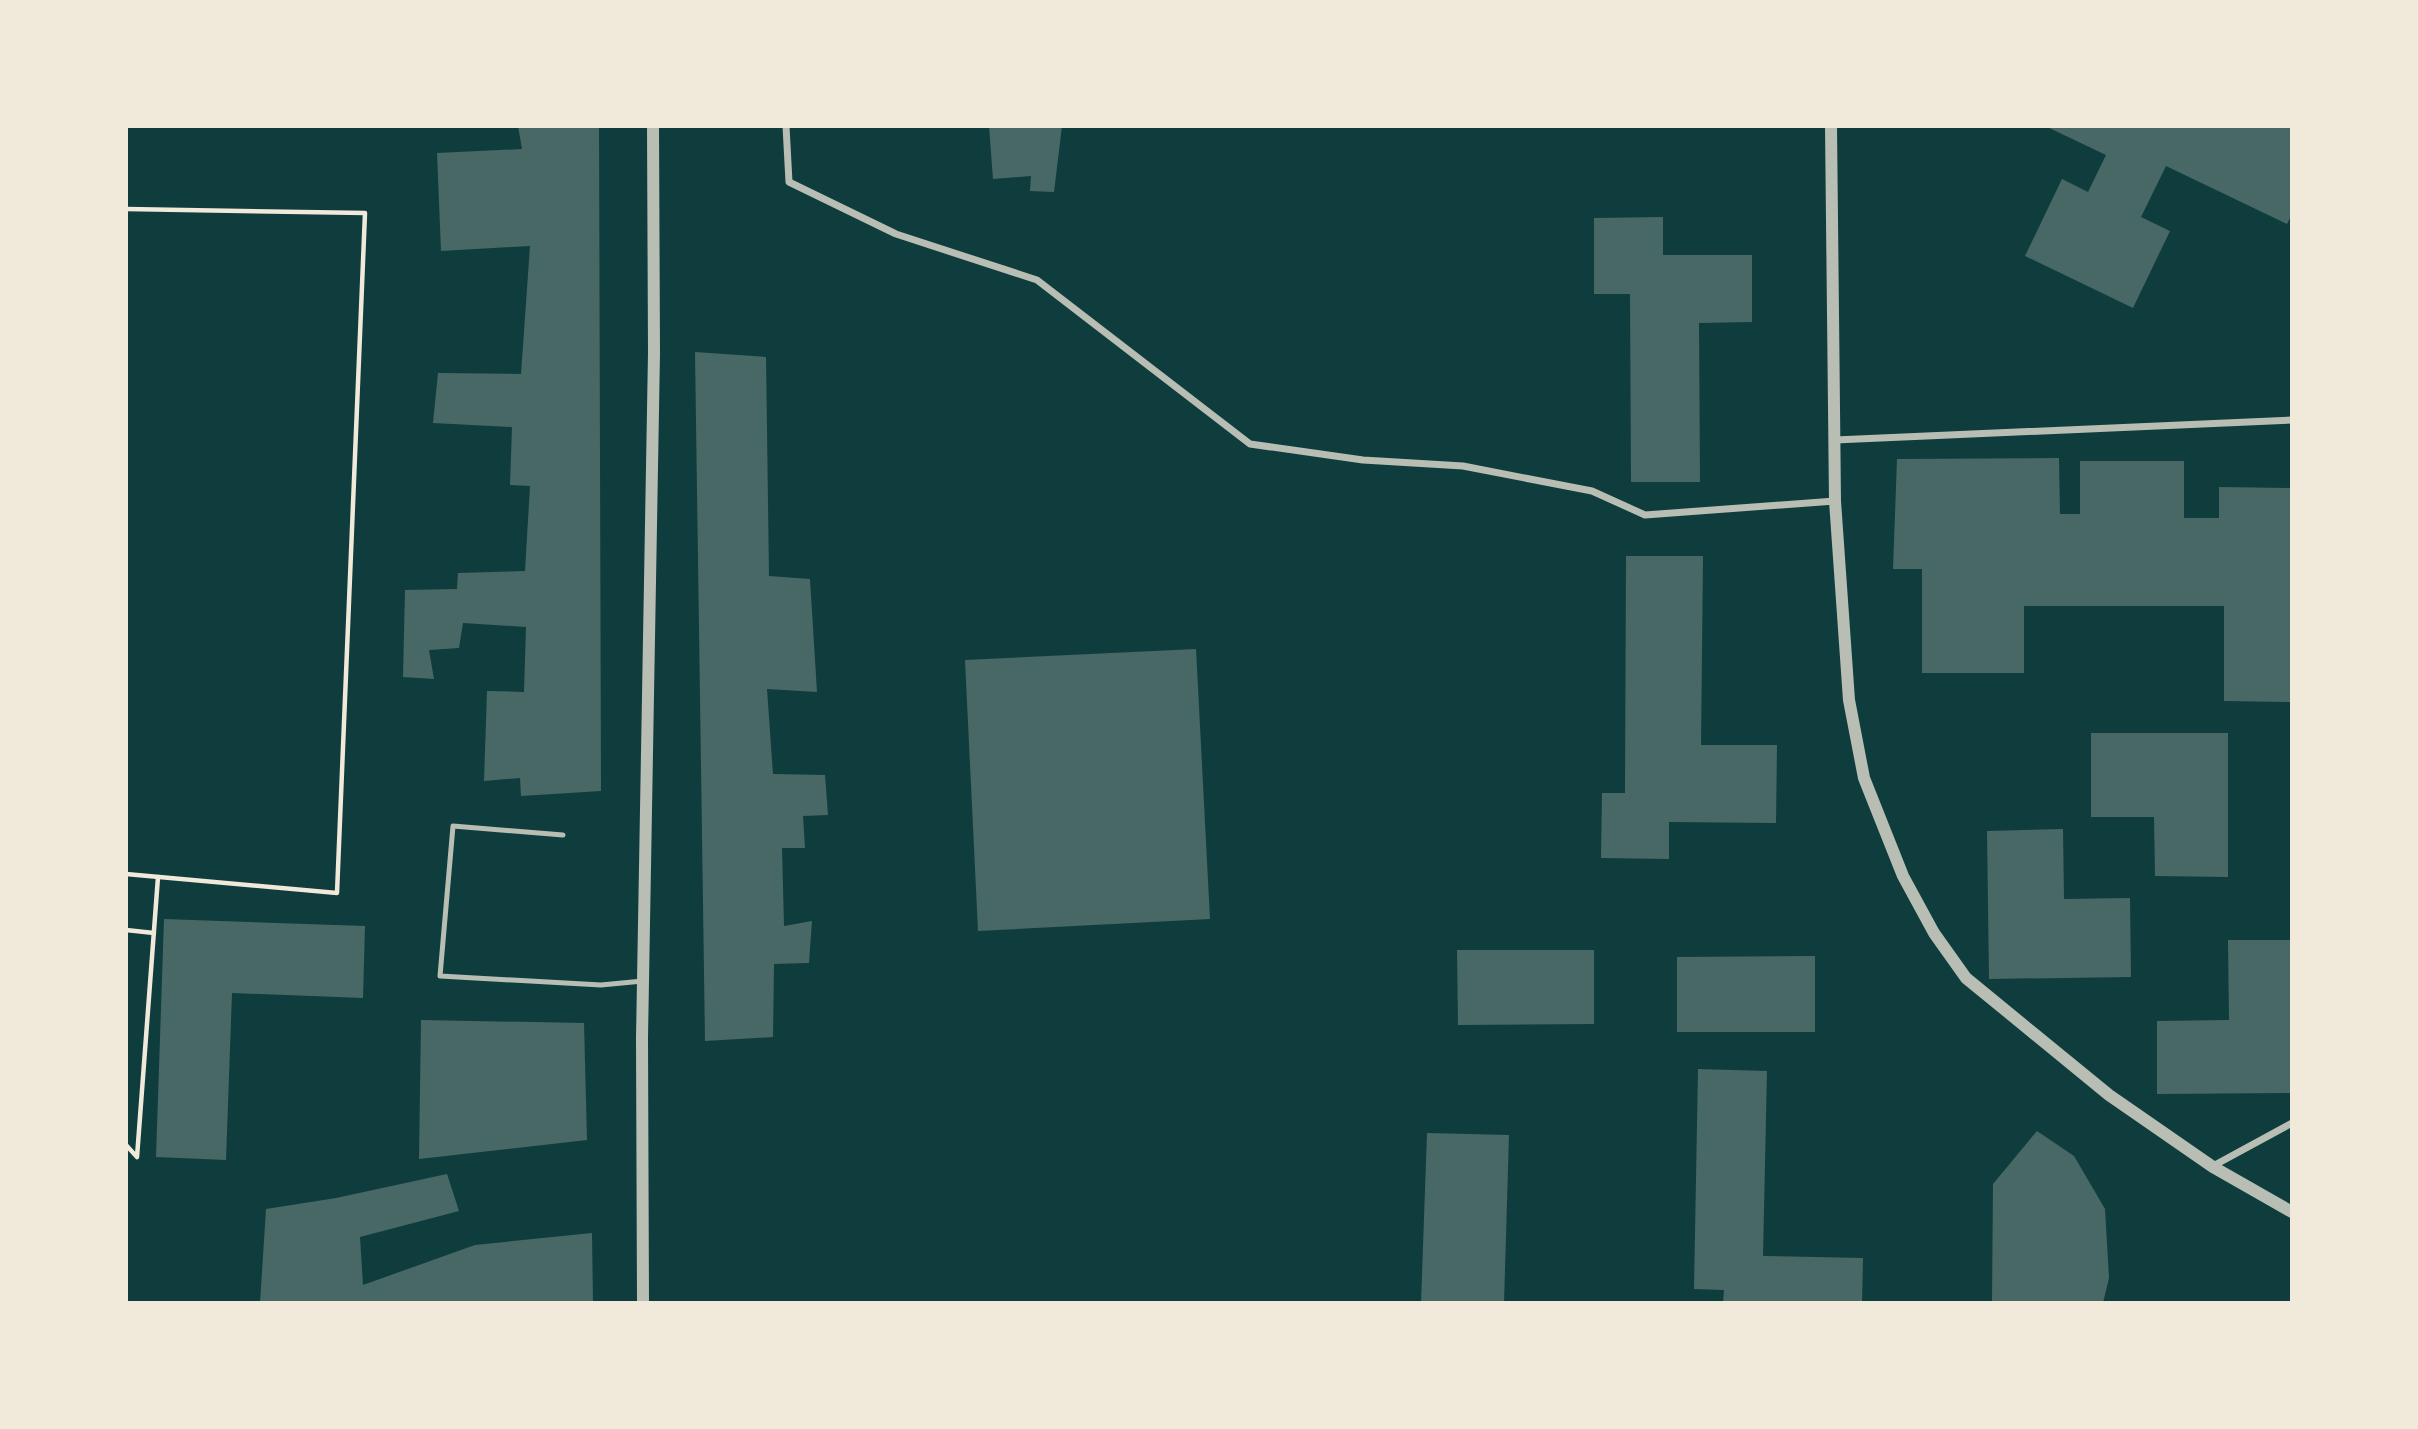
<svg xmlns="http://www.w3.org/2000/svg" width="2418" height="1429" font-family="Figtree,sans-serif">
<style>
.building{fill:#486865}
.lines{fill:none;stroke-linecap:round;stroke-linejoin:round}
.path{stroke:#f1e9da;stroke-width:4.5}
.service{stroke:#b8beb3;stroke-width:5}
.minor{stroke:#b8beb3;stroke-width:7}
.tertiary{stroke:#b8beb3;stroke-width:12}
</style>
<rect width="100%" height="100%" fill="#0f3d3e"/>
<g class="building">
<path d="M518 126H599L601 791 521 796 520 778 484 781 487 691 524 692 526 627 463 623 459 648 429 650 434 679 403 677 405 590 457 589 458 573 525 571 530 486 510 485 512 427 433 423 438 373 521 374 530 246 441 251 437 153 522 149Z"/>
<path d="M989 126H1062L1054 192 1030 191 1031 176 993 179Z"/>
<path d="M2045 126H2292V214L2287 224 2166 166 2141 217 2170 231 2133 308 2025 256 2062 179 2088 192 2106 155Z"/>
<path d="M1663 217V255H1752V322L1699 323 1700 482H1631L1630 294H1594V218Z"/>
<path d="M695 352 766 357 769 576 810 579 817 692 767 689 773 774 825 775 828 815 803 816 805 848H782L784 926 812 921 809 963 774 964 773 1037 705 1041Z"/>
<path d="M2059 458 2060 514H2080V461H2184V518H2219V487L2292 488V702L2224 701V606H2024V673H1922V569H1893L1897 459Z"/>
<path d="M1626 556H1703L1701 745H1777L1776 823 1669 822V859L1601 858 1602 793H1625Z"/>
<path d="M1196 649 1210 919 978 931 965 660Z"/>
<path d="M2091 733H2228V877L2155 876 2154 817H2091Z"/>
<path d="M2063 829 2064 899 2130 898 2131 977 1989 979 1987 831Z"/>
<path d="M164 919 365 926 363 998 232 993 226 1160 156 1157Z"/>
<path d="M2228 940H2292V1093L2157 1094V1021L2229 1020Z"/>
<path d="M1457 950H1594V1024L1458 1025Z"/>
<path d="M1815 956V1032H1677V957Z"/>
<path d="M421 1020 584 1023 587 1140 419 1159Z"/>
<path d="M1698 1069 1767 1071 1763 1256 1863 1258 1862 1303H1723L1724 1290 1694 1289Z"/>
<path d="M2037 1131 2074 1156 2105 1209 2109 1278 2103 1303H1992L1993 1184Z"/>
<path d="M1427 1133 1509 1135 1504 1303H1421Z"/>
<path d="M447 1174 459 1211 360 1237 363 1285 475 1245 592 1233 593 1303H260L266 1209 336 1198Z"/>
</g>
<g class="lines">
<g class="path">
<path d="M126 209 365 213 337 893 126 874"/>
<path d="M126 930 154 933"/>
<path d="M126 1145 137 1157 158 877"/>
</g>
<path class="service" d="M563 835 453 826 440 976 601 985 643 981"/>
<g class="minor">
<path d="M786 126 789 182 896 234 1037 280 1250 444 1363 460 1463 466 1592 491 1645 515 1835 501"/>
<path d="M1835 440 2292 420"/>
<path d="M2213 1166 2292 1123"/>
</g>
<g class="tertiary">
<path d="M1831 126 1835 501 1849 700 1864 778 1903 876 1934 933 1966 978 2109 1095 2213 1167 2292 1212"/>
<path d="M643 1303 642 1038 654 353 653 126"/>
</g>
</g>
<rect width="2418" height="1429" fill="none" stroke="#f1e9da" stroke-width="256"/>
</svg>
